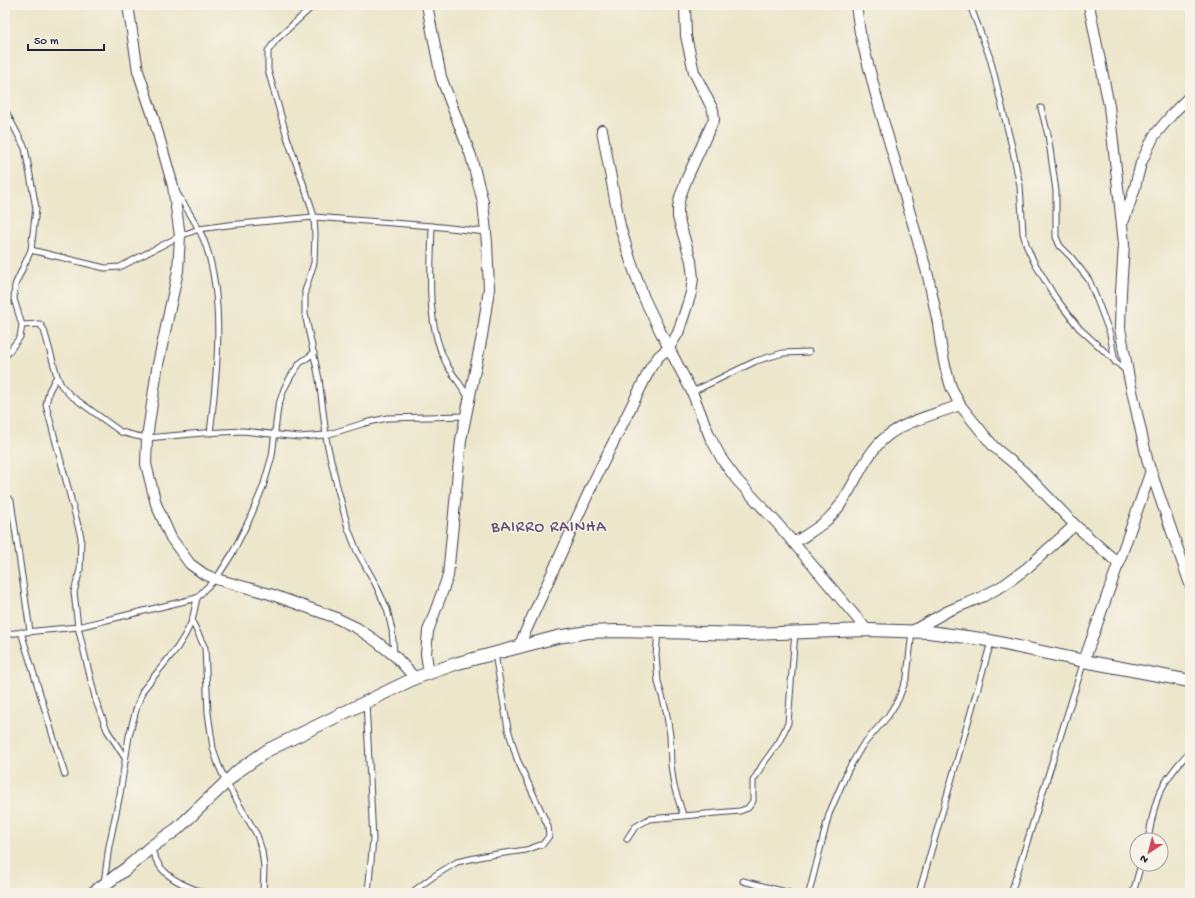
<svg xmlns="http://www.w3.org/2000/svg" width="1195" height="898" font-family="'Gochi Hand',sans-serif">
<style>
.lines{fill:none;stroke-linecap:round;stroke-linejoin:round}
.service-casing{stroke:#403f51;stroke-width:7}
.minor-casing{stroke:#403f51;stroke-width:12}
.tertiary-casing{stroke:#403f51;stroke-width:14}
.service{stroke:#fff;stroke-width:5}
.minor{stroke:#fff;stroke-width:10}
.tertiary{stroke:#fff;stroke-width:12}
.labels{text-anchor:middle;stroke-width:3;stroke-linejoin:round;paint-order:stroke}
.quarter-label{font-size:16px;letter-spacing:1px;fill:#644e72;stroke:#f7f3e8}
</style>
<rect width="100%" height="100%" fill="#f7f3e8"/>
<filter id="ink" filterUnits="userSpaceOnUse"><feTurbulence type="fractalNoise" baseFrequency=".025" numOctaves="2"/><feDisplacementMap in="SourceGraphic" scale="8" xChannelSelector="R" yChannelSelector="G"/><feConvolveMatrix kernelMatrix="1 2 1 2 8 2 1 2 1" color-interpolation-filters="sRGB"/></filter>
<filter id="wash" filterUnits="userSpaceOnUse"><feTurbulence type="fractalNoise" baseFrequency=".012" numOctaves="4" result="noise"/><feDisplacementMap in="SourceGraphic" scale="16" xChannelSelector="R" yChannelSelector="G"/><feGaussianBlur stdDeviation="0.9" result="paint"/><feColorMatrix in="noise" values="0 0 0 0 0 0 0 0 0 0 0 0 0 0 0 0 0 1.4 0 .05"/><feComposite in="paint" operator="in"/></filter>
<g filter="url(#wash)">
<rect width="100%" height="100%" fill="#ece6cb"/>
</g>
<g filter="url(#ink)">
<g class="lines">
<g class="service-casing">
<g id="service">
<path d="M314 5 276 40 268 51V70L287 137 310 203 314 217 315 234 314 263 305 291V314L319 379 327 443 337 486 348 528 357 551 375 583 387 609 392 630 394 654"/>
<path d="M970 5 990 58 1012 147 1020 186 1023 233 1027 247 1034 262 1055 297 1079 328 1126 371"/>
<path d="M1041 108 1048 135 1056 191V237L1060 246 1071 257 1089 280 1099 305 1110 334 1115 362"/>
<path d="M5 110 25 148 36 208 31 250 15 285 14 299 22 325 20 337 5 357"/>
<path d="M177 193C187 210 200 227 206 246 225 302 217 375 210 433"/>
<path d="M432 226C431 271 425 323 447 365 454 376 462 387 469 398"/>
<path d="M31 250 105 268 120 267 180 236 199 229 228 225 314 217 432 226 486 232"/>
<path d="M22 325 40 324 44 330 57 376 61 385 70 395 121 432 136 436 147 438 203 433 243 431 299 437 326 435 365 423 387 418 466 416"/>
<path d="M57 376 49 391 46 405 81 537 80 570 74 592 78 627 96 701 107 730 125 758"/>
<path d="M692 392 756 361 783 353 809 352"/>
<path d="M5 496 11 501 30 631"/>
<path d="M192 621 205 648 208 713 213 748 218 764 226 782 257 835 262 851 264 867 263 893"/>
<path d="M658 631 656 655 658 682 666 710 670 735 671 765 674 786 683 815"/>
<path d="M21 632 65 775"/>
<path d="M5 634 78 627 197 598"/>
<path d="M366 702 373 839 368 893"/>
<path d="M627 839 635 827 649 819 740 811 748 808 753 801V781L763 764 779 742 788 723 795 632"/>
<path d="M1148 840C1151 824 1153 807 1160 792 1167 777 1179 763 1190 751"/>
<path d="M151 848C154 856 158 866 165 872 175 882 191 888 204 893"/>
<path d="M743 881 790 893"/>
<path d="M104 883 109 846 120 794 129 736 137 706 143 690 177 648 185 635 192 621 197 598 205 589 216 579 232 554 250 518 263 487 272 456 278 407 284 389 291 376 300 363 314 353"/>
<path d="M411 893 434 876 457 862 484 856 526 850 543 844 549 836 548 826 517 759 508 729 495 654"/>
<path d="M809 893 829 814 848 770 862 746 888 716 898 700 907 677 912 631"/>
<path d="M919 893 991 642"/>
<path d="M1011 893 1084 661"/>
<path d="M1133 893 1141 864"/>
</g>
</g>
<g class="minor-casing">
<g id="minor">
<path d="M128 5 138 71 153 116 173 186 180 236 178 271 157 369 147 438 146 464 156 504 171 538 190 564 204 574 216 579 270 594 334 617 357 628 376 641 396 657 415 678"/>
<path d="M427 5 441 77 471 156 483 202 487 243 489 289 482 336 461 440 448 576 428 631 426 654 429 673"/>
<path d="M856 5 860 33 877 99 928 276 938 323 941 346 945 366 951 387 960 405 994 447 1023 471 1075 525 1119 564"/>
<path d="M1089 5 1109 106 1120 206 1124 244 1121 292 1120 328 1128 373 1148 463 1190 584"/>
<path d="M602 130 620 226 631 262 644 298 661 333 692 392 710 437 723 461 737 480 776 522 867 630"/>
<path d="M1124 220 1134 191 1141 163 1154 136 1174 112 1190 96"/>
<path d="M794 543C807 534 823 526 833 514 854 491 862 456 887 436 906 421 936 414 960 405"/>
<path d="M912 631 948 611 982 597 1004 585 1027 568 1075 525"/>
<path d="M518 648 593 483 651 367 659 356 669 348 678 333 685 312 691 293 693 278 691 261 678 217V208L680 197 687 178 714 119 713 110 694 72 686 36 685 5"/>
<path d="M1084 661 1151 471"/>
</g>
</g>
<g class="tertiary-casing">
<path id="tertiary" d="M93 893 127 868 151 847 177 829 238 771 268 750 415 678 458 663 557 637 588 632 616 631 747 634 867 630 929 632 981 639 1084 661 1190 681"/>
</g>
<use href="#service" class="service"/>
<use href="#minor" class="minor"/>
<use href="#tertiary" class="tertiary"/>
</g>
</g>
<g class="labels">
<g class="quarter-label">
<text x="549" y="531">BAIRRO RAINHA</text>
</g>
</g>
<rect width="1195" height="898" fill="none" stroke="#f7f3e8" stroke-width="20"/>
<g transform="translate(1149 852) rotate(216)"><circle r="19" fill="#f7f3e8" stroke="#a29fa3"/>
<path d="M0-3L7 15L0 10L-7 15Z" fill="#d1495b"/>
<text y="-6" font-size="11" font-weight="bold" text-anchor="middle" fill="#22223b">N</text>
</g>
<path d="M28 44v6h76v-6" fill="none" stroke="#22223b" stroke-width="2"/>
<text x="34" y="44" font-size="12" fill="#22223b" stroke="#f7f3e8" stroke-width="3" paint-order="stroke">50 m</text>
</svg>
